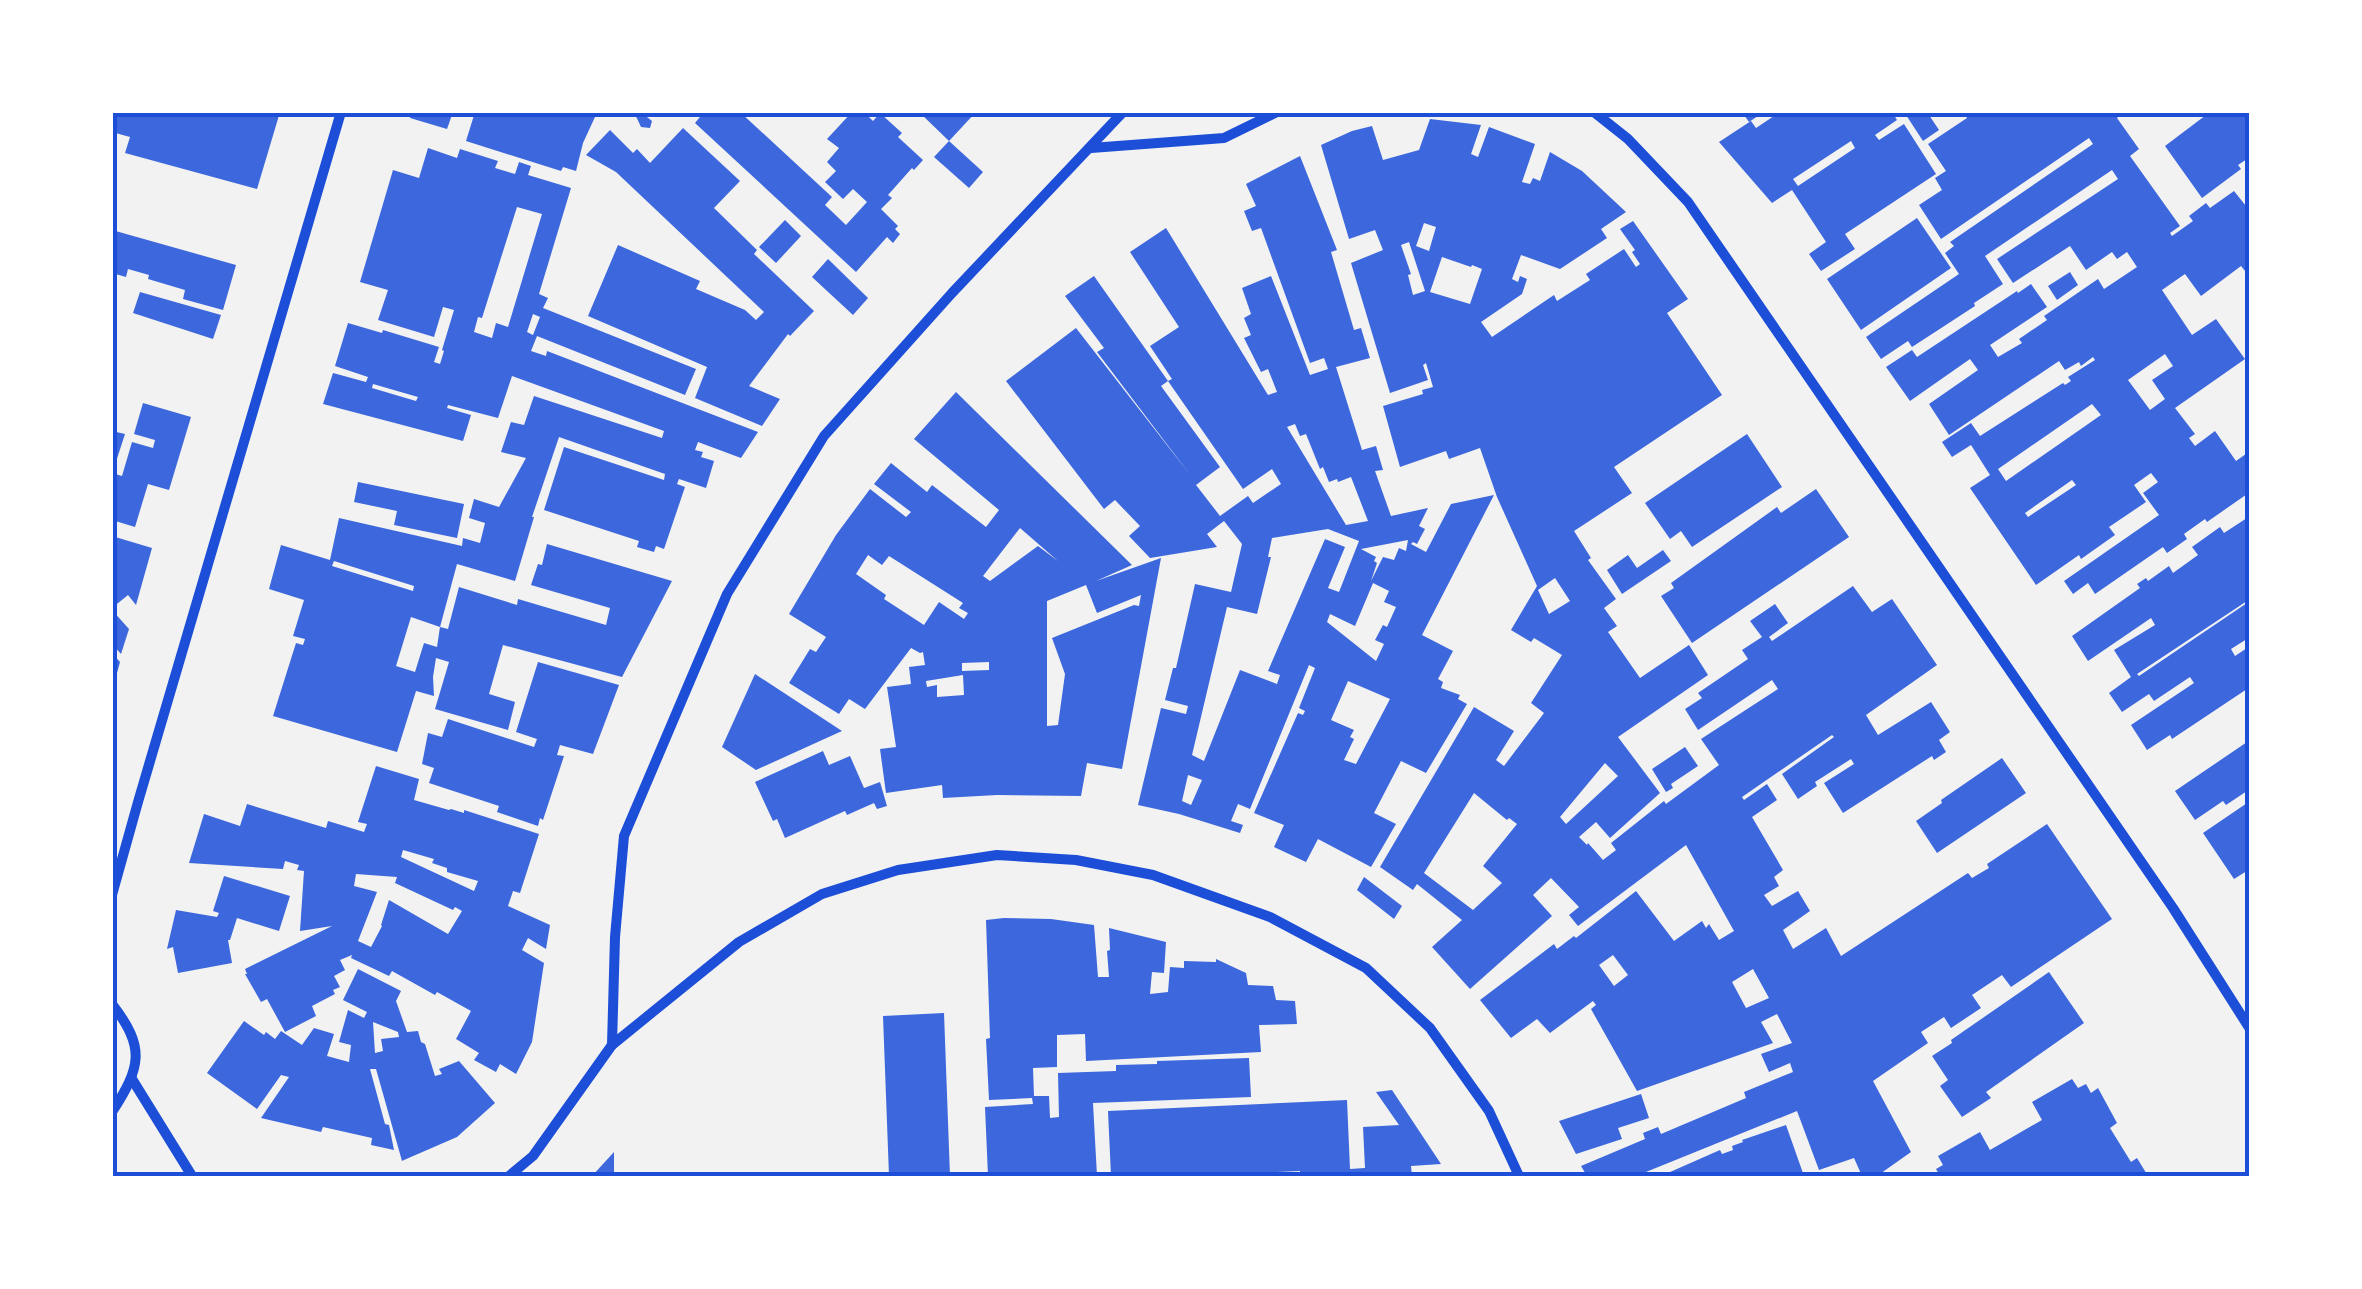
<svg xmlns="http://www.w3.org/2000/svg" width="2362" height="1289" font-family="'Fira Sans',sans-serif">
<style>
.building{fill:#3d67dc;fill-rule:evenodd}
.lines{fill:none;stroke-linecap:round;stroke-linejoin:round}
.minor{stroke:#1d4ed8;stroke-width:10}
.neatline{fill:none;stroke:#1d4ed8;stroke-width:4}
</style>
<rect width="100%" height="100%" fill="#f2f2f2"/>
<g class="building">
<path d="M112 112H280L257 189 125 153 130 137 112 132Z"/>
<path d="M411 112H453L447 129 410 118Z"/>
<path d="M475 112H590L589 115 595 117 583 143 576 171 563 167 561 171 466 141Z"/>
<path d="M634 112H646L647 117 652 121 650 128 641 127Z"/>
<path d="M704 112H740L832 197 825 205 846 225 867 202 853 189 843 199 825 182 836 171 827 162 839 148 827 139 852 112H864L873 121 880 113 902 133 898 137 923 160 914 170 912 168 888 195 892 198 881 209 898 226 895 229 900 234 893 243 887 237 856 272 695 123Z"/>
<path d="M919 112H976L949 141Z"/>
<path d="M1742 112H1764L1749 122Z"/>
<path d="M1780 112H1892L1897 120 1875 135 1879 140 1904 124 1936 174 1845 234 1855 249 1821 271 1809 254 1826 242 1792 190 1772 203 1719 142 1751 121 1756 128ZM1851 141 1855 148 1798 186 1793 179Z"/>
<path d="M1909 112H1927L1939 130 1923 141 1906 115Z"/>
<path d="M1964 112H2123L2117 118 2139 149 2130 156 2180 226 2170 233 2172 236 2193 221 2189 216 2206 203 2210 208 2234 191 2250 211V277L2241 266 2201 296 2185 274 2162 290 2192 335 2216 319 2245 359 2175 408 2195 434 2189 438 2195 446 2215 431 2236 461 2250 451V492L2207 522 2205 519 2184 534 2187 539 2167 553 2163 547 2095 594 2088 583 2073 594 2064 581 2159 515 2143 493 2158 482 2151 473 2134 485 2146 502 2109 527 2115 535 2081 559 2079 555 2036 585 1970 488 1990 475 1971 445 1952 457 1942 442 1971 423 1980 436 2063 383 2065 385 2071 381 2068 377 2095 360 2093 357 2081 366 2079 362 2065 370 2059 361 1949 435 1929 404 1978 370 1970 359 1910 401 1886 367 1912 350 1917 357 2017 291 2018 293 2031 284 2047 307 1990 345 1998 357 2022 343 2019 339 2047 320 2044 316 2098 279 2104 289 2137 267 2127 252 2117 259 2112 252 2086 270 2070 246 2013 283 1997 259 2118 179 2112 170 1985 256 2003 284 1974 303 1975 306 1912 347 1908 341 1881 359 1866 337 1959 274 1945 253 1954 246 1950 242 2093 144 2089 138 1941 239 1919 205 1942 190 1935 178 1946 171 1928 144 1967 118ZM2165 354 2173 366 2152 380 2165 399 2150 410 2128 380ZM2092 404 2101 415 2006 481 1998 469ZM2072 480 2076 485 2028 517 2025 513Z"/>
<path d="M2210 112H2250V157L2238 165 2241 169 2202 198 2165 146Z"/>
<path d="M1430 119 1481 125 1471 154 1478 157 1489 127 1535 144 1522 182 1530 184 1533 178 1540 181 1550 152 1582 171 1626 212 1601 229 1607 238 1560 269 1521 255 1512 279 1518 282 1520 276 1527 279 1522 294 1481 322 1492 337 1554 295 1557 301 1590 280 1586 274 1624 249 1636 267 1640 264 1632 252 1635 250 1620 229 1633 221 1688 299 1667 313 1722 395 1614 467 1632 493 1574 531 1591 558 1588 560 1616 599 1604 608 1617 626 1608 632 1640 678 1689 645 1708 675 1618 737 1660 793 1610 838 1596 822 1579 837 1587 845 1588 843 1603 860 1616 850 1611 843 1664 801 1666 804 1719 765 1701 739 1778 689 1772 680 1698 730 1685 709 1702 698 1698 693 1748 659 1742 650 1762 637 1750 621 1775 604 1788 623 1769 637 1772 641 1853 586 1872 612 1892 599 1937 665 1866 715 1878 735 1931 702 1950 732 1939 740 1946 752 1934 760 1932 756 1843 813 1824 783 1854 764 1851 759 1815 782 1817 786 1798 799 1782 774 1834 737 1832 735 1742 797 1744 800 1767 784 1777 800 1752 817 1783 870 1774 877 1779 886 1764 895 1772 906 1798 891 1810 911 1783 930 1793 949 1826 928 1841 956 1968 873 1972 878 1989 868 1987 864 2047 824 2112 919 2011 987 2002 975 1972 995 1981 1008 1951 1028 1944 1017 1921 1032 1928 1043 1873 1081 1911 1152 1877 1176H1862L1854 1158 1819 1170 1797 1111 1636 1176H1587L1581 1166 1645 1139 1643 1133 1658 1127 1661 1134 1746 1098 1744 1092 1793 1072 1790 1063 1769 1072 1761 1054 1792 1043 1777 1014 1761 1022 1773 1043 1637 1091 1591 1009 1596 1005 1593 1001 1550 1033 1537 1019 1511 1038 1480 1000 1554 944 1557 949 1574 936 1576 938 1636 891 1674 941 1702 921 1706 928 1709 924 1719 940 1734 931 1686 845 1578 926 1569 915 1579 907 1551 878 1533 895 1552 916 1470 989 1432 947 1462 920 1417 884 1413 890 1380 867 1474 707 1514 731 1496 760 1504 766 1544 713 1531 703 1562 655 1534 638 1531 642 1511 630 1537 586 1497 497 1480 448 1449 459 1446 451 1400 467 1383 406 1423 394 1422 390 1433 387 1426 363 1423 365 1428 380 1390 393 1351 263 1383 250 1375 230 1349 239 1321 145 1352 131 1372 126 1383 160 1419 150ZM1424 223 1436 227 1429 251 1416 246ZM1409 242 1425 291 1413 295 1408 275 1411 274 1401 245ZM1442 257 1471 267 1472 265 1482 269 1470 304 1430 292ZM1555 578 1570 601 1549 614 1538 590ZM1605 763 1618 776 1566 824 1560 817ZM1474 793 1507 820 1509 818 1517 824 1483 866 1502 883 1473 910 1424 873ZM1613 955 1628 975 1614 986 1599 965ZM1753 969 1769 998 1746 1008 1732 982Z"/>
<path d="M683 128 740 181 714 208 757 250 754 254 814 311 790 336 788 334 749 386 780 399 762 426 695 398 707 367 588 316 618 245 700 281 696 289 745 310 756 320 764 312 616 172 586 155 610 130 633 153 637 149 650 163Z"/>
<path d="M949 141 983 172 969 188 934 157Z"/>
<path d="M428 148 457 158 460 149 498 161 495 168 515 174 519 162 531 166 528 175 571 188 539 294 548 298 543 308 696 369 685 395 537 336 531 351 546 356 547 351 758 432 741 458 698 442 695 450 703 452 701 457 714 461 706 488 679 479 677 484 685 487 664 549 656 546 654 552 637 547 639 541 544 510 564 447 664 480 665 474 559 437 532 517H534L515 581 457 564 440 627 411 617 396 666 415 672 424 643 437 647 440 627 448 629 459 587 517 605 518 599 606 625 610 608 531 585 538 564 542 565 547 544 672 581 622 677 503 645 489 694 515 702 508 730 435 709 449 662 436 658 433 677 434 696 416 691 397 752 273 716 296 643 303 645 305 639 293 636 304 600 269 589 281 545 330 560 339 518 462 546 463 538 480 543 485 523 469 518 474 499 499 507 526 458 501 452 511 422 524 425 534 396 662 438 664 431 512 376 498 418 448 405 447 408 471 415 463 441 323 404 333 373 366 382 368 377 335 366 348 323 382 333 383 330 439 347 434 362 440 364 444 351 442 350 454 310 443 307 434 337 378 320 388 290 360 282 393 170 419 178ZM517 207 542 214 508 327 496 323 492 338 474 332 478 317 482 318ZM533 314 540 317 533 335 527 332ZM373 384 418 397 416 401 372 388ZM334 561 414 586 413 591 332 566Z"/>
<path d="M1300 156 1337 250 1331 252 1354 330 1361 328 1370 358 1336 367 1362 450 1376 446 1383 470 1375 471 1391 516 1428 508 1419 526 1425 529 1417 544 1413 542 1411 544 1426 552 1451 504 1494 495 1422 635 1453 651 1438 679 1443 682 1441 688 1460 695 1458 699 1467 704 1426 773 1401 761 1374 813 1396 824 1371 867 1318 839 1306 862 1274 847 1284 825 1254 813 1298 713 1303 715 1305 711 1299 708 1315 668 1309 665 1250 809 1238 804 1231 821 1243 825 1240 833 1179 814 1138 805 1161 708 1186 714 1188 706 1165 700 1173 668H1176L1195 584 1231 592 1242 544 1224 521 1207 534 1217 547 1150 558 1129 536 1140 526 1115 500 1104 509 1006 381 1076 328 1191 476 1097 352 1104 348 1065 296 1094 276 1168 381 1172 379 1150 346 1179 327 1130 252 1166 228 1268 395 1277 392 1268 369 1261 372 1244 338 1251 335 1244 318 1251 314 1242 288 1271 276 1310 375 1328 369 1324 358 1310 363 1261 228 1252 231 1244 211 1256 206 1246 184ZM1168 381 1243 489 1272 469 1281 484 1253 503 1248 496 1220 516 1196 485 1220 467 1161 386ZM1295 424 1300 436 1306 434 1320 469 1323 467 1329 482 1337 479 1338 482 1351 477 1368 521 1346 525 1287 427ZM1328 529 1359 541 1339 592 1328 588 1345 547 1325 539 1268 671 1280 675 1277 684 1240 670 1204 761 1192 755 1227 607 1257 614 1271 557H1268L1272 538ZM1408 540 1406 551 1399 548 1394 560 1383 557 1371 581 1377 563 1374 561 1376 557 1361 549ZM1373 583 1389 591 1384 602 1396 607 1387 627 1383 625 1375 640 1384 644 1376 661 1327 622 1330 614 1355 626ZM1348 681 1390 699 1356 764 1344 760 1354 739 1350 737 1354 730 1331 720ZM1188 775 1202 780 1191 805 1182 801Z"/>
<path d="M1917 218 1951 268 1861 330 1827 279Z"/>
<path d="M785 220 801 236 776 263 759 247Z"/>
<path d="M112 230 236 265 223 310 183 299 185 290 148 279 149 275 128 269 126 277 112 273Z"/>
<path d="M828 259 868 298 853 315 812 277Z"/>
<path d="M2070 272 2078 285 2057 300 2048 286Z"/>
<path d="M140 292 221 315 213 339 133 313Z"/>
<path d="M956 392 1132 565 1096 581 1161 558 1122 769 1087 763 1081 796 997 795 943 798 942 785 886 793 880 749 896 747 887 687 911 684 909 667 925 665 923 652 920 653 911 648 865 709 849 699 839 714 789 683 810 649 816 652 826 637 789 614 836 535 870 489 906 517 911 512 874 484 891 463 927 492 932 485 986 527 999 510 914 439ZM1020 528 1058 561 1038 546 990 581 983 576ZM868 555 882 565 889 556 963 603 959 608 968 613 964 619 939 602 924 625 884 599 886 595 856 574ZM1086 585 1097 613 1141 595 1139 606 1134 605 1052 638 1065 674 1058 725 1047 726V601ZM989 662V670L962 671V663ZM963 675 964 695 937 697V685L927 687 926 681Z"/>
<path d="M143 403 191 417 169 490 148 484 135 527 112 520V473L122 476 132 442 153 448 155 440 134 434Z"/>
<path d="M112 431 125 434 113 471H112Z"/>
<path d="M1747 434 1782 487 1692 547 1681 531 1670 539 1645 503Z"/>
<path d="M358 482 464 504 457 538 394 525 397 511 354 502Z"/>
<path d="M1816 489 1849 537 1692 643 1661 596 1674 588 1671 583 1777 507 1781 513Z"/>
<path d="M2250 516V599L2137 674 2139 676 2250 601V637L2231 649 2235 656 2250 646V687L2172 739 2170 735 2147 750 2131 725 2194 683 2190 677 2154 701 2149 694 2122 712 2109 693 2131 677 2114 650 2155 625 2151 618 2088 661 2072 636 2140 588 2137 584 2146 578 2148 581 2169 566 2173 573 2198 555 2192 547 2220 527 2224 533Z"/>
<path d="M112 536 152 548 136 605 128 595 112 608Z"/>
<path d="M1663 550 1671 561 1622 594 1607 570 1628 555 1637 568Z"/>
<path d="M112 610 129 629 121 654 112 644Z"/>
<path d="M112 653 120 662 114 684H112Z"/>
<path d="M538 662 619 685 593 754 560 745 557 755 564 756 543 820 540 818 538 826 497 812 499 806 429 783 434 768 422 764 428 733 442 737 448 719 534 747 537 739 516 732Z"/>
<path d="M755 674 842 731 756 770 722 747Z"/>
<path d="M2250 740V789L2226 805 2223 801 2195 820 2175 791Z"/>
<path d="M1685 747 1698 766 1671 784 1673 788 1666 792 1652 769Z"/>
<path d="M823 751 829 765 850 756 864 788 880 782 887 806 877 809 874 803 847 815 845 811 785 838 777 819 773 821 755 782Z"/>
<path d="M2002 758 2026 793 1937 853 1916 821 1942 803 1941 800Z"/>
<path d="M376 766 419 779 414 800 449 810 451 809 464 813V810L539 834 520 893 513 891 508 906 550 925 546 949 528 938 522 950 544 963 532 1042 516 1074 500 1064 496 1072 474 1060 479 1053 456 1039 471 1011 437 992 435 995 392 971 389 976 351 958 352 955 340 960 345 970 334 976 340 987 333 990 335 994 312 1006 316 1016 285 1032 267 999 261 1002 245 974H247L245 969 332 926 300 931 304 871 297 870 299 865 285 861 283 869 189 863 204 814 240 826 247 804 326 828 328 821 364 832 367 824 358 822ZM403 850 434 859 432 863 447 868V872L478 881 474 891 401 857ZM356 874 397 877 395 883 453 910 455 907 462 911 448 934 389 900 381 925 382 926 371 947 358 941 377 892 354 886Z"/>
<path d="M2250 801V869L2234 879 2203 833Z"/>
<path d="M224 876 290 896 279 931 237 918 230 940H228L232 963 178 973 173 947 167 949 176 910 217 917 219 913 213 911Z"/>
<path d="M1364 877 1402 906 1394 919 1357 890Z"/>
<path d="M1004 918 1051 919 1094 925 1098 977H1109L1107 951 1110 950 1109 928 1166 942 1164 973 1152 972 1150 994 1168 992 1170 967 1184 968V961L1216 962V959L1246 973 1248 985 1273 986 1276 1000 1295 1001 1297 1024 1259 1025 1261 1052 1086 1061 1085 1034 1057 1035V1067L1033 1068 1034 1096H1049L1050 1118 1059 1117 1058 1073 1116 1071V1065L1157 1064V1061L1249 1058 1251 1097 1093 1103 1097 1176H988L985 1107 1033 1104 1032 1098 989 1100 986 1039 990 1038 986 920Z"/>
<path d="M358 969 401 991 396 1001 407 1032 418 1031 421 1042 425 1044 435 1076 442 1074 439 1069 459 1061 495 1103 457 1137 404 1160 402 1161 376 1069H370L385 1124 389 1125 394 1150 371 1145 372 1138 323 1127 321 1132 261 1118 289 1077 281 1075 257 1109 207 1073 244 1021 264 1035 266 1032 275 1039 281 1031 302 1045 314 1028 334 1034 327 1056 349 1062 351 1045 339 1042 348 1010 364 1018 367 1012 343 1000ZM373 1022 398 1032 399 1037 381 1039 383 1051 375 1053Z"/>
<path d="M2049 972 2084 1023 1986 1092 1991 1098 1962 1117 1940 1086 1948 1080 1932 1056 1952 1043 1951 1040Z"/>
<path d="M944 1013 950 1176H889L883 1016Z"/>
<path d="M2072 1079 2078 1088 2086 1084 2091 1093 2098 1088 2117 1123 2110 1128 2131 1162 2137 1158 2148 1176H1940L1936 1169 1943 1165 1938 1156 1980 1132 1990 1150 2042 1120 2032 1102Z"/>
<path d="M1392 1090 1441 1164 1411 1166 1412 1176H1300V1171L1277 1172V1176H1245V1173L1111 1176 1108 1111 1347 1100 1350 1169 1365 1168 1363 1127 1399 1125 1376 1092Z"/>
<path d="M1641 1094 1649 1118 1618 1128 1622 1139 1576 1154 1559 1121Z"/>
<path d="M1786 1125 1804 1176H1661L1720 1150 1722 1154 1733 1150 1732 1146 1743 1142 1742 1140Z"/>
<path d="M614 1152V1176H592Z"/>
</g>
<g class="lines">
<g class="minor">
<path d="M1594 112 1628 139 1688 202 2173 908 2250 1029"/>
<path d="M1091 148 1224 138 1277 112"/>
<path d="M112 895 138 802 341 112"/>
<path d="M112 1004C146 1048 141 1067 112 1112"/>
<path d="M612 1045 739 942 822 894 898 870 997 855 1076 860 1153 875 1270 917 1366 968 1430 1028 1489 1111 1519 1176"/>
<path d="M132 1079 192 1176"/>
<path d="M509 1176 533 1156 612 1045 615 937 624 836 727 594 824 436 952 293 1123 112"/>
</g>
</g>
<rect width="2362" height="1289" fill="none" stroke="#ffffff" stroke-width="230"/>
<rect x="115" y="115" width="2132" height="1059" class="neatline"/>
</svg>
